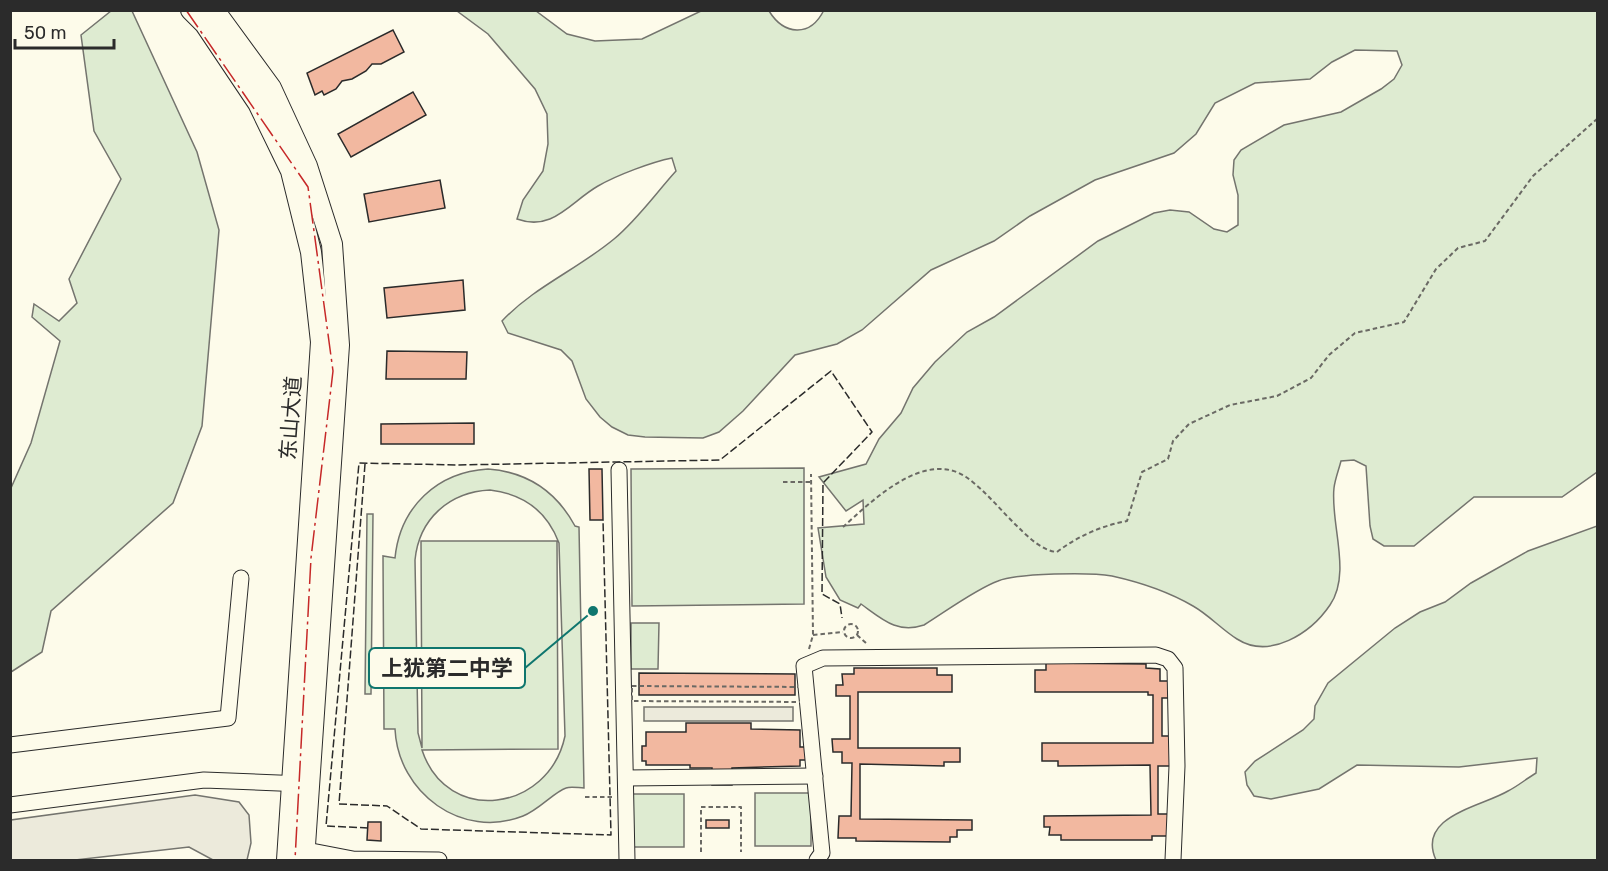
<svg xmlns="http://www.w3.org/2000/svg" width="1608" height="871" font-family="Rubik,'Noto Sans SC',sans-serif">
<style>
.green{fill:#deebd1;stroke:#74746e;stroke-width:1.5;fill-rule:evenodd}
.parking{fill:#eceadb;stroke:#74746e;stroke-width:1.5}
.building{fill:#f2b8a0;stroke:#2b2b2b;stroke-width:1.5}
.lines{fill:none;stroke-linecap:round;stroke-linejoin:round}
.minor-casing{stroke:#2b2b2b;stroke-width:17}
.major-casing{stroke:#2b2b2b;stroke-width:22}
.path{stroke:#6a6964;stroke-width:2;stroke-dasharray:4.5 3;stroke-linecap:butt}
.minor{stroke:#fdfbea;stroke-width:15}
.major{stroke:#fdfbea;stroke-width:20}
.fence{stroke:#2b2b2b;stroke-width:1.5;stroke-dasharray:8 3;stroke-linecap:butt}
.power{stroke:#c62828;stroke-width:1.5;stroke-dasharray:21 4.5 3 4.5;stroke-linecap:butt}
.labels{text-anchor:middle;stroke-width:4.5;stroke-linejoin:round;paint-order:stroke}
.street-label{font-size:21px;fill:#2b2b2b;stroke:#fdfbea}
.leader{fill:none;stroke:#0f766e;stroke-width:2}
.callout-dot{fill:#0f766e;stroke:#fdfbea;stroke-width:2}
.callout{fill:#fdfbea;stroke:#0f766e;stroke-width:2}
.callout-label{font-size:22px;text-anchor:middle;font-weight:bold;fill:#2b2b2b}
</style>
<rect width="100%" height="100%" fill="#fdfbea"/>
<g class="green">
<path d="M111 11H132L197 152 219 230 202 426 173 503 51 611 42 652 11 672V488L31 443 60 341 32 317 34 304 59 321 77 303 69 279 121 179 94 131 81 35Z"/>
<path d="M701 11H769C784 35 810 38 824 10L1597 11V472L1562 497H1474L1414 546H1384L1373 539 1370 526 1366 466 1354 460 1341 461C1339 469 1335 479 1334 488 1330 523 1352 573 1330 605 1311 633 1270 660 1237 639 1221 629 1209 615 1193 606 1169 592 1139 582 1112 576 1090 572 1018 573 998 581 976 589 945 612 924 625 897 634 882 619 861 604L858 608 840 600 826 577 818 528 864 524 863 500 846 511 819 477 866 464 879 439 901 413 913 388 935 362 967 332 994 317 1098 241 1154 213 1170 210 1189 212 1214 229 1227 232 1238 225V195L1233 175 1234 160 1241 150 1284 125 1341 112 1381 89 1394 79 1402 65 1397 51 1355 50 1332 62 1310 79 1255 83 1215 103 1196 134 1174 153 1095 180 1030 216 994 241 931 270 862 330 837 344 795 355 743 411 719 432 703 438 645 437 628 435 612 427 600 417 586 399 572 361 561 350 508 333 502 321C534 287 578 269 614 239 637 220 656 193 676 171L672 158C652 162 617 175 598 186 570 202 553 232 517 219L523 200 543 171 548 144 547 114 535 89 488 34 457 11H536L567 34 595 41 642 39Z"/>
<path d="M804 468V604L632 606 631 469Z"/>
<path d="M488 469C528 472 556 491 575 526L579 527 584 788C579 788 571 786 566 788 554 792 539 810 523 816 462 840 398 793 395 729H384L383 556 395 558C400 507 437 472 488 469ZM490 490C524 494 547 511 559 543L565 736C549 812 447 826 422 750L558 749 557 541H421L422 748 418 733 415 560C419 519 449 492 490 490Z"/>
<path d="M367 514H373L371 694H365Z"/>
<path d="M1597 526V860H1436C1416 816 1481 807 1508 791 1518 786 1526 779 1536 773L1537 758 1459 767 1357 765 1319 789 1271 799 1254 796 1247 785 1245 772 1255 761 1303 730 1314 719 1315 706 1328 683 1395 628 1420 612 1445 602 1471 583 1528 551Z"/>
<path d="M631 623H659L658 669H631Z"/>
<rect x="755" y="793" width="56" height="53"/>
<rect x="628" y="794" width="56" height="53"/>
</g>
<g class="parking">
<rect x="644" y="707" width="149" height="14"/>
<path d="M195 795 239 802 249 815 251 843 247 860H213L189 847 75 860H11V820Z"/>
</g>
<g class="building">
<path d="M393 30 404 52 381 64H372L366 71 352 79 342 81 336 89 324 95 322 91 315 95 307 73Z"/>
<path d="M413 92 426 115 351 157 338 134Z"/>
<path d="M440 180 445 208 369 222 364 194Z"/>
<path d="M463 280 465 310 387 318 384 288Z"/>
<path d="M387 351 467 352 466 379H386Z"/>
<path d="M474 423V444H381V424Z"/>
<path d="M589 469H602L603 520H590Z"/>
<path d="M1046 663 1146 664V668L1160 669V681H1173V698H1162V736H1177L1172 766H1158V814H1170V836H1152V840H1061V835H1049L1050 827H1044V816L1151 815 1150 765 1058 766V761H1042V743H1153V695H1148V692H1035V670H1046Z"/>
<path d="M854 668H937V675H952V692H858V748H960V762H944V766L860 764V819L972 820V830H957V837H950V842L856 841V838H838L839 816H851L852 763H842V752H833L832 739H850V696H836V685H843L842 674H854Z"/>
<path d="M639 673 795 674V695H639Z"/>
<path d="M686 723H751V729L800 730V747H806V760H800V766L732 768V785H712V768H690V765H646V761H642V746H646V732H686Z"/>
<rect x="706" y="820" width="23" height="8"/>
<path d="M368 822H381V841L367 840Z"/>
</g>
<g class="lines">
<g class="minor-casing">
<g id="minor">
<path d="M619 470 627 860"/>
<path d="M10 745 228 718 241 578"/>
<path d="M626 778 815 776"/>
<path d="M10 805 204 780 303 784"/>
<path d="M296 848 353 859 439 860"/>
<path d="M817 860 822 853 804 666 823 658 1156 655 1168 659 1175 668 1177 766 1173 860"/>
</g>
</g>
<g class="major-casing">
<g id="major">
<path d="M191 10 205 24 258 103 291 171 311 252 321 342 287 860"/>
<path d="M214 10 271 88 307 166 332 244 339 345 304 860"/>
</g>
</g>
<g class="path">
<path d="M783 482H811"/>
<path d="M843 527C872 501 924 449 966 477 985 490 1002 512 1019 528 1029 538 1043 551 1057 552 1078 536 1101 526 1127 521L1142 472 1168 459 1173 441 1189 424 1230 405 1277 396 1311 378 1329 355 1355 333 1404 322 1436 269 1458 248 1485 241 1533 176 1598 118"/>
<circle cx="851" cy="631" r="7"/>
<path d="M813 635 843 632"/>
<path d="M857 635 866 643"/>
<path d="M809 649 813 635 811 474"/>
<path d="M632 686 804 687V702L632 701Z"/>
<path d="M585 797H612"/>
<path d="M701 852V807H741V852"/>
</g>
<use href="#minor" class="minor"/>
<use href="#major" class="major"/>
<g class="fence">
<path d="M365 464 339 804 387 806 421 829 611 835 603 520"/>
<path d="M368 828 326 826 359 463 457 465 720 460 831 371 872 432 823 483 822 594 840 604 842 618"/>
</g>
<path class="power" d="M186 10 308 187 333 371 311 558 295 860"/>
</g>
<g class="labels">
<g class="street-label">
<text transform="translate(291 418) rotate(-86)" y="7">东山大道</text>
</g>
</g>
<path class="leader" d="M593 611L525 668"/>
<circle class="callout-dot" cx="593" cy="611" r="6"/>
<rect class="callout" x="369" y="648" width="156" height="40" rx="6"/>
<g class="callout-label">
<text x="447" y="676">上犹第二中学</text>
</g>
<rect width="1608" height="871" fill="none" stroke="#2b2b2b" stroke-width="24"/>
<path d="M15 39v9h99v-9" fill="none" stroke="#2b2b2b" stroke-width="3"/>
<text x="24" y="39" font-size="18" fill="#2b2b2b" stroke="#fdfbea" stroke-width="4.5" paint-order="stroke">50 m</text>
</svg>
